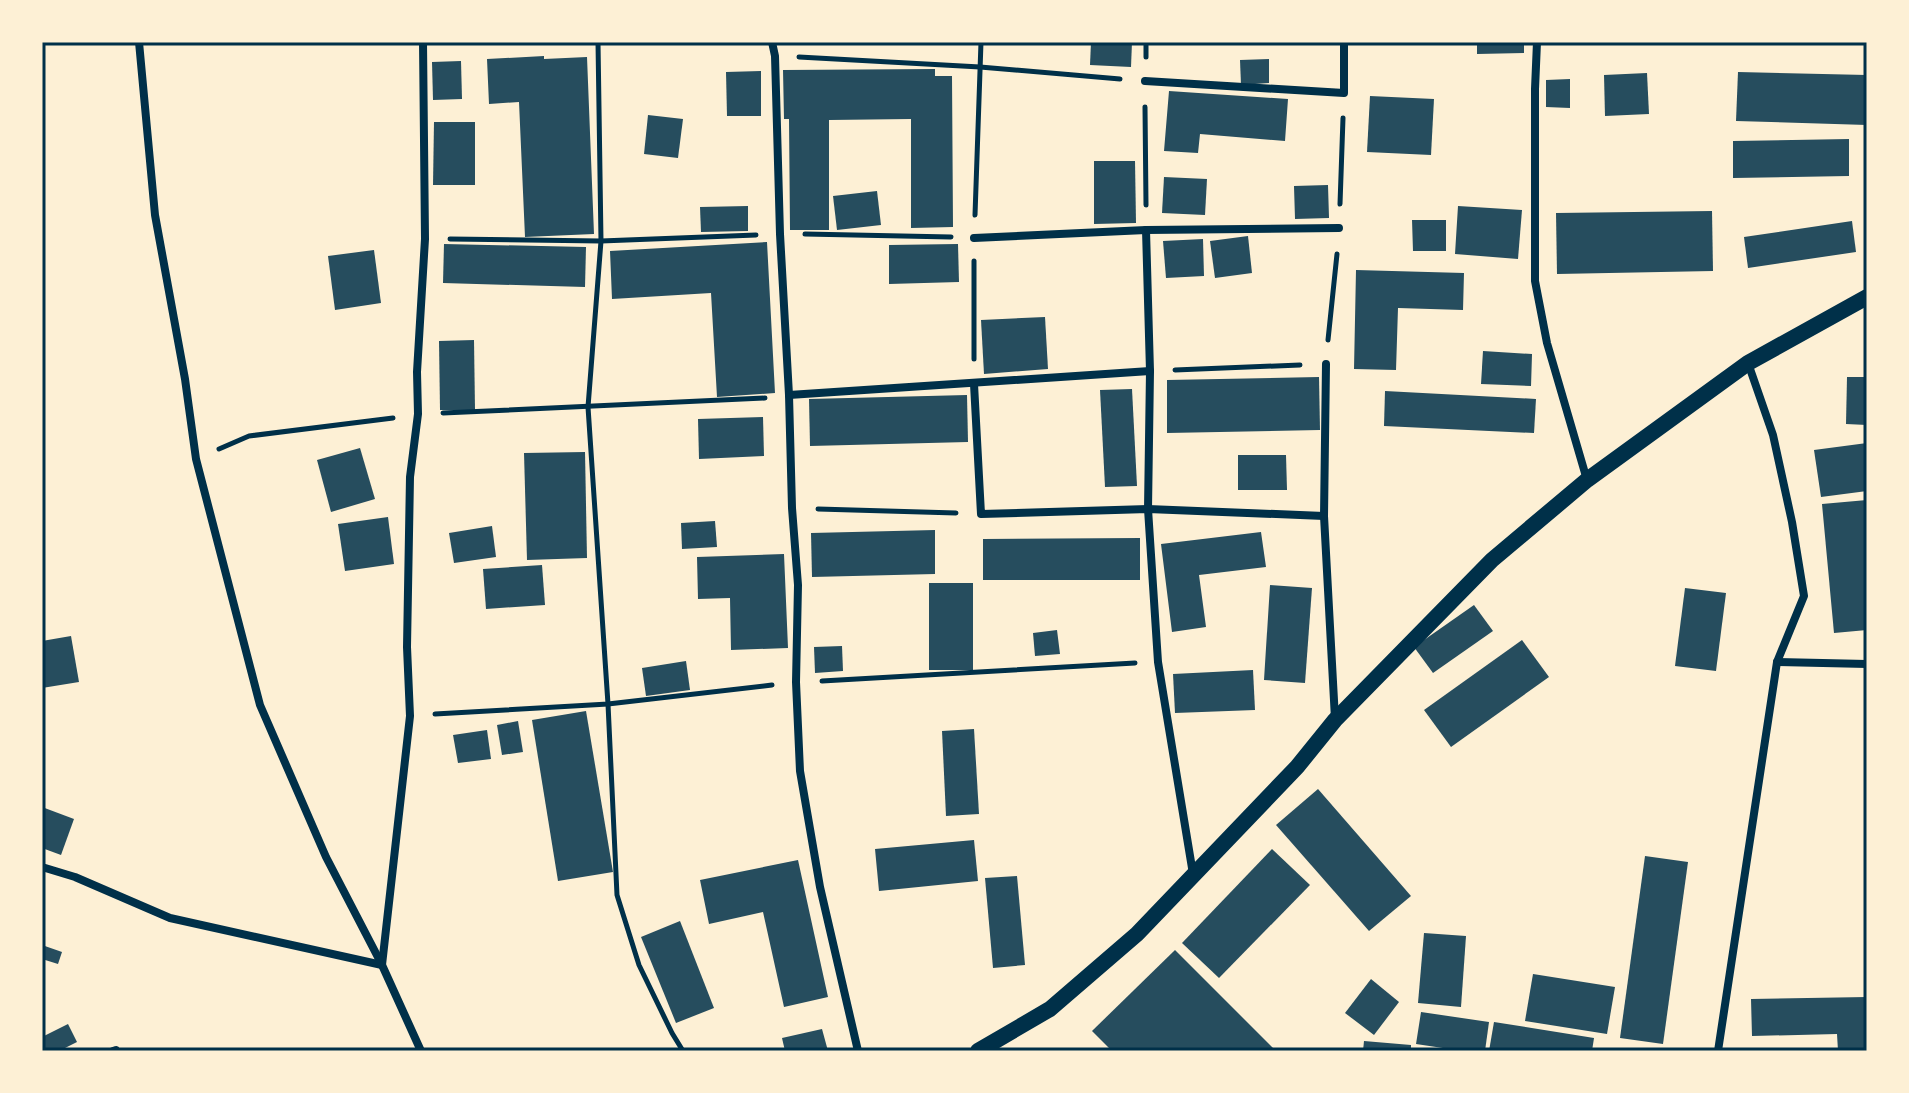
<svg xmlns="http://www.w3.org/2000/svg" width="1909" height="1093" font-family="'PT Sans Narrow',sans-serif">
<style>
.building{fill:#264d5e}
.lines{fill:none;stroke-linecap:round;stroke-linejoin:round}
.path{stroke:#003049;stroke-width:5}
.minor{stroke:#003049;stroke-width:8}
.secondary{stroke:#003049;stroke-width:16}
.neatline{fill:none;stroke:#003049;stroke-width:3}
</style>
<rect width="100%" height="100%" fill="#fdf0d5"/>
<g class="building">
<path d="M1091 42H1132L1131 67 1090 65Z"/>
<path d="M1477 42H1524V53L1477 54Z"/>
<path d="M544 56V59L587 57 594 234 525 237 519 102 489 104 487 59Z"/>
<path d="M1269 59V83L1241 85 1240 60Z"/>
<path d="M461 61 462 99 433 100 432 62Z"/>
<path d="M935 69V76H952L953 227 911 228V119L829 120V230H790L789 119H784L783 70Z"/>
<path d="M761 71V116H727L726 72Z"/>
<path d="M1738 72 1867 75V125L1736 121Z"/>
<path d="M1647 73 1649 114 1605 116 1604 75Z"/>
<path d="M1570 79V108L1546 107V80Z"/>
<path d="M1169 91 1288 99 1285 141 1200 134 1198 153 1164 151Z"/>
<path d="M1370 96 1434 99 1431 155 1367 152Z"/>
<path d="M648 115 683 119 678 158 644 154Z"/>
<path d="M434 122H475V185H433Z"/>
<path d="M1849 139V176L1733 178V141Z"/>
<path d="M1094 161H1135L1136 223 1094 224Z"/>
<path d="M1164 177 1207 179 1205 215 1162 213Z"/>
<path d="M1328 185 1329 218 1295 219 1294 186Z"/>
<path d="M877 191 881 225 837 230 833 196Z"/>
<path d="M748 206V231L701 232 700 207Z"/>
<path d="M1458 206 1522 210 1518 259 1455 254Z"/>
<path d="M1712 211 1713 271 1557 274 1556 213Z"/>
<path d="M1412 220H1446V251H1413Z"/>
<path d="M1852 221 1856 252 1748 268 1744 237Z"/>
<path d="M1248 236 1252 273 1215 278 1210 241Z"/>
<path d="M1203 239 1204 276 1166 278 1163 241Z"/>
<path d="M767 242 775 393 717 397 711 293 612 299 610 251Z"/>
<path d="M444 244 586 247 585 287 443 283Z"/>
<path d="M958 244 959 282 889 284V245Z"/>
<path d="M374 250 381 303 335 310 328 256Z"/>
<path d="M1356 270 1464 273 1463 310 1398 308 1396 370 1354 369Z"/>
<path d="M1045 317 1048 369 984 374 981 320Z"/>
<path d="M474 340 475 410H440L439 341Z"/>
<path d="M1483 351 1532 354 1531 386 1481 384Z"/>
<path d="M1319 377 1320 430 1167 433V380Z"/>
<path d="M1847 377H1867V425L1846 424Z"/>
<path d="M1132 389 1137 486 1105 487 1100 390Z"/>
<path d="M1385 391 1536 399 1534 433 1384 426Z"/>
<path d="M967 395 968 442 810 446 809 399Z"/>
<path d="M763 417 764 456 699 459 698 419Z"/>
<path d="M1867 443V491L1821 497 1814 450Z"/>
<path d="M360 448 375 499 331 512 317 460Z"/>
<path d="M585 452 587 558 527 560 524 453Z"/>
<path d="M1238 455H1286L1287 490H1238Z"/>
<path d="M1867 500V630L1834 633 1822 504Z"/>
<path d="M388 517 394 564 345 571 338 524Z"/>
<path d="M715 521 717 547 682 549 681 523Z"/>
<path d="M492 526 496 557 454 563 449 533Z"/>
<path d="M935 530V574L812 577 811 533Z"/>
<path d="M1261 532 1266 567 1199 575 1206 627 1172 632 1161 544Z"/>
<path d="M1140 538V580H983V539Z"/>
<path d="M784 554 788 648 731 650 730 598 698 599 697 557Z"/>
<path d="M542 565 545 605 486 609 483 569Z"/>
<rect x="929" y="583" width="44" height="87"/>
<path d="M1270 585 1312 588 1305 683 1264 680Z"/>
<path d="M1685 588 1726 593 1716 671 1675 666Z"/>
<path d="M1474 605 1493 631 1433 673 1414 647Z"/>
<path d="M1057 630 1060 654 1035 656 1033 633Z"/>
<path d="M71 636 79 682 42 688V641Z"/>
<path d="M1522 640 1549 677 1451 747 1424 710Z"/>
<path d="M842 646 843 671 815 673 814 647Z"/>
<path d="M686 661 690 690 646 696 642 668Z"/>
<path d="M1253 670 1255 710 1175 713 1173 674Z"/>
<path d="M586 711 613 872 558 881 532 720Z"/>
<path d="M518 721 523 752 502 755 497 725Z"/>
<path d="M974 729 979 814 946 816 942 731Z"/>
<path d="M487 730 491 759 458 763 453 735Z"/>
<path d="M1318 789 1411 896 1369 931 1276 825Z"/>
<path d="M42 807 74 819 61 855 42 848Z"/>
<path d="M974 840 978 881 879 891 875 849Z"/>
<path d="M1272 849 1310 885 1219 978 1182 943Z"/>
<path d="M1645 856 1688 862 1663 1044 1620 1038Z"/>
<path d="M798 860 828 997 784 1007 763 912 709 924 700 880Z"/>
<path d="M1017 876 1025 965 993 968 985 878Z"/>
<path d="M680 921 714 1008 676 1023 641 937Z"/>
<path d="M1424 933 1466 936 1461 1007 1418 1003Z"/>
<path d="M42 945 62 952 58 964 42 959Z"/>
<path d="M1175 950 1276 1051H1112L1092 1031Z"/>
<path d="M1533 974 1615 987 1607 1034 1525 1021Z"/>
<path d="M1371 979 1399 1002 1374 1035 1345 1013Z"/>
<path d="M1867 997V1051H1838L1837 1034 1752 1036 1751 999Z"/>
<path d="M1421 1012 1489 1022 1485 1051H1463L1416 1044Z"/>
<path d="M1494 1022 1594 1038 1592 1051H1489Z"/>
<path d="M68 1024 77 1042 59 1051H42V1037Z"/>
<path d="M822 1029 828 1051H785L782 1038Z"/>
<path d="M1364 1041 1411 1045V1051H1363Z"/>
</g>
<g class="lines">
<g class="path">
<path d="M598 42 601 241 588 407 608 704 617 895 639 965 672 1033 683 1051"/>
<path d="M799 57 980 67 1120 79"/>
<path d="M1146 57V42"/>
<path d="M1145 107 1146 205"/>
<path d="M1340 204 1343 118"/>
<path d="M975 215 981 42"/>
<path d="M805 234 951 237"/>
<path d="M450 239 601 241 756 235"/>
<path d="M974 261V359"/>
<path d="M1328 340 1337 254"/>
<path d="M1175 370 1300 365"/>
<path d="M443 413 765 398"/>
<path d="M219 449 249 436 393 418"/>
<path d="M818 509 956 513"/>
<path d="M822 681 1135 663"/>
<path d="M435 714 608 704 772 685"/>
</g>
<g class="minor">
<path d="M139 42 155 215 185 379 196 459 260 705 326 857 382 965 421 1051"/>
<path d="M772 42 775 56 780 234 789 395 792 508 798 585 796 682 800 771 820 887 858 1051"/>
<path d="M1537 42 1535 89V281L1547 343 1587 480"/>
<path d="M1145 81 1344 93V42"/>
<path d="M1146 230 1150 371 1148 509 1158 662 1193 874"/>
<path d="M974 238 1146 230 1339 228"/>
<path d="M1326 364 1324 516 1335 719"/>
<path d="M974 384 981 514 1148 509 1324 516"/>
<path d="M789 395 1150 371"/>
<path d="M1777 662 1867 664"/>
<path d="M42 867 75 877 170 918 382 965 410 716 407 647 410 477 418 414 417 372 425 239 423 42"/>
<path d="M113 1051 116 1050"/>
<path d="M1718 1051 1777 662 1804 596 1792 522 1773 435 1748 363"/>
</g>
<path class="secondary" d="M978 1051 1050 1009 1137 934 1297 767 1335 720 1492 560 1587 480 1748 363 1867 297"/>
</g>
<rect width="1909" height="1093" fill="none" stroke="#fdf0d5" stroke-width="88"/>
<rect x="44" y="44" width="1821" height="1005" class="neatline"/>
</svg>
